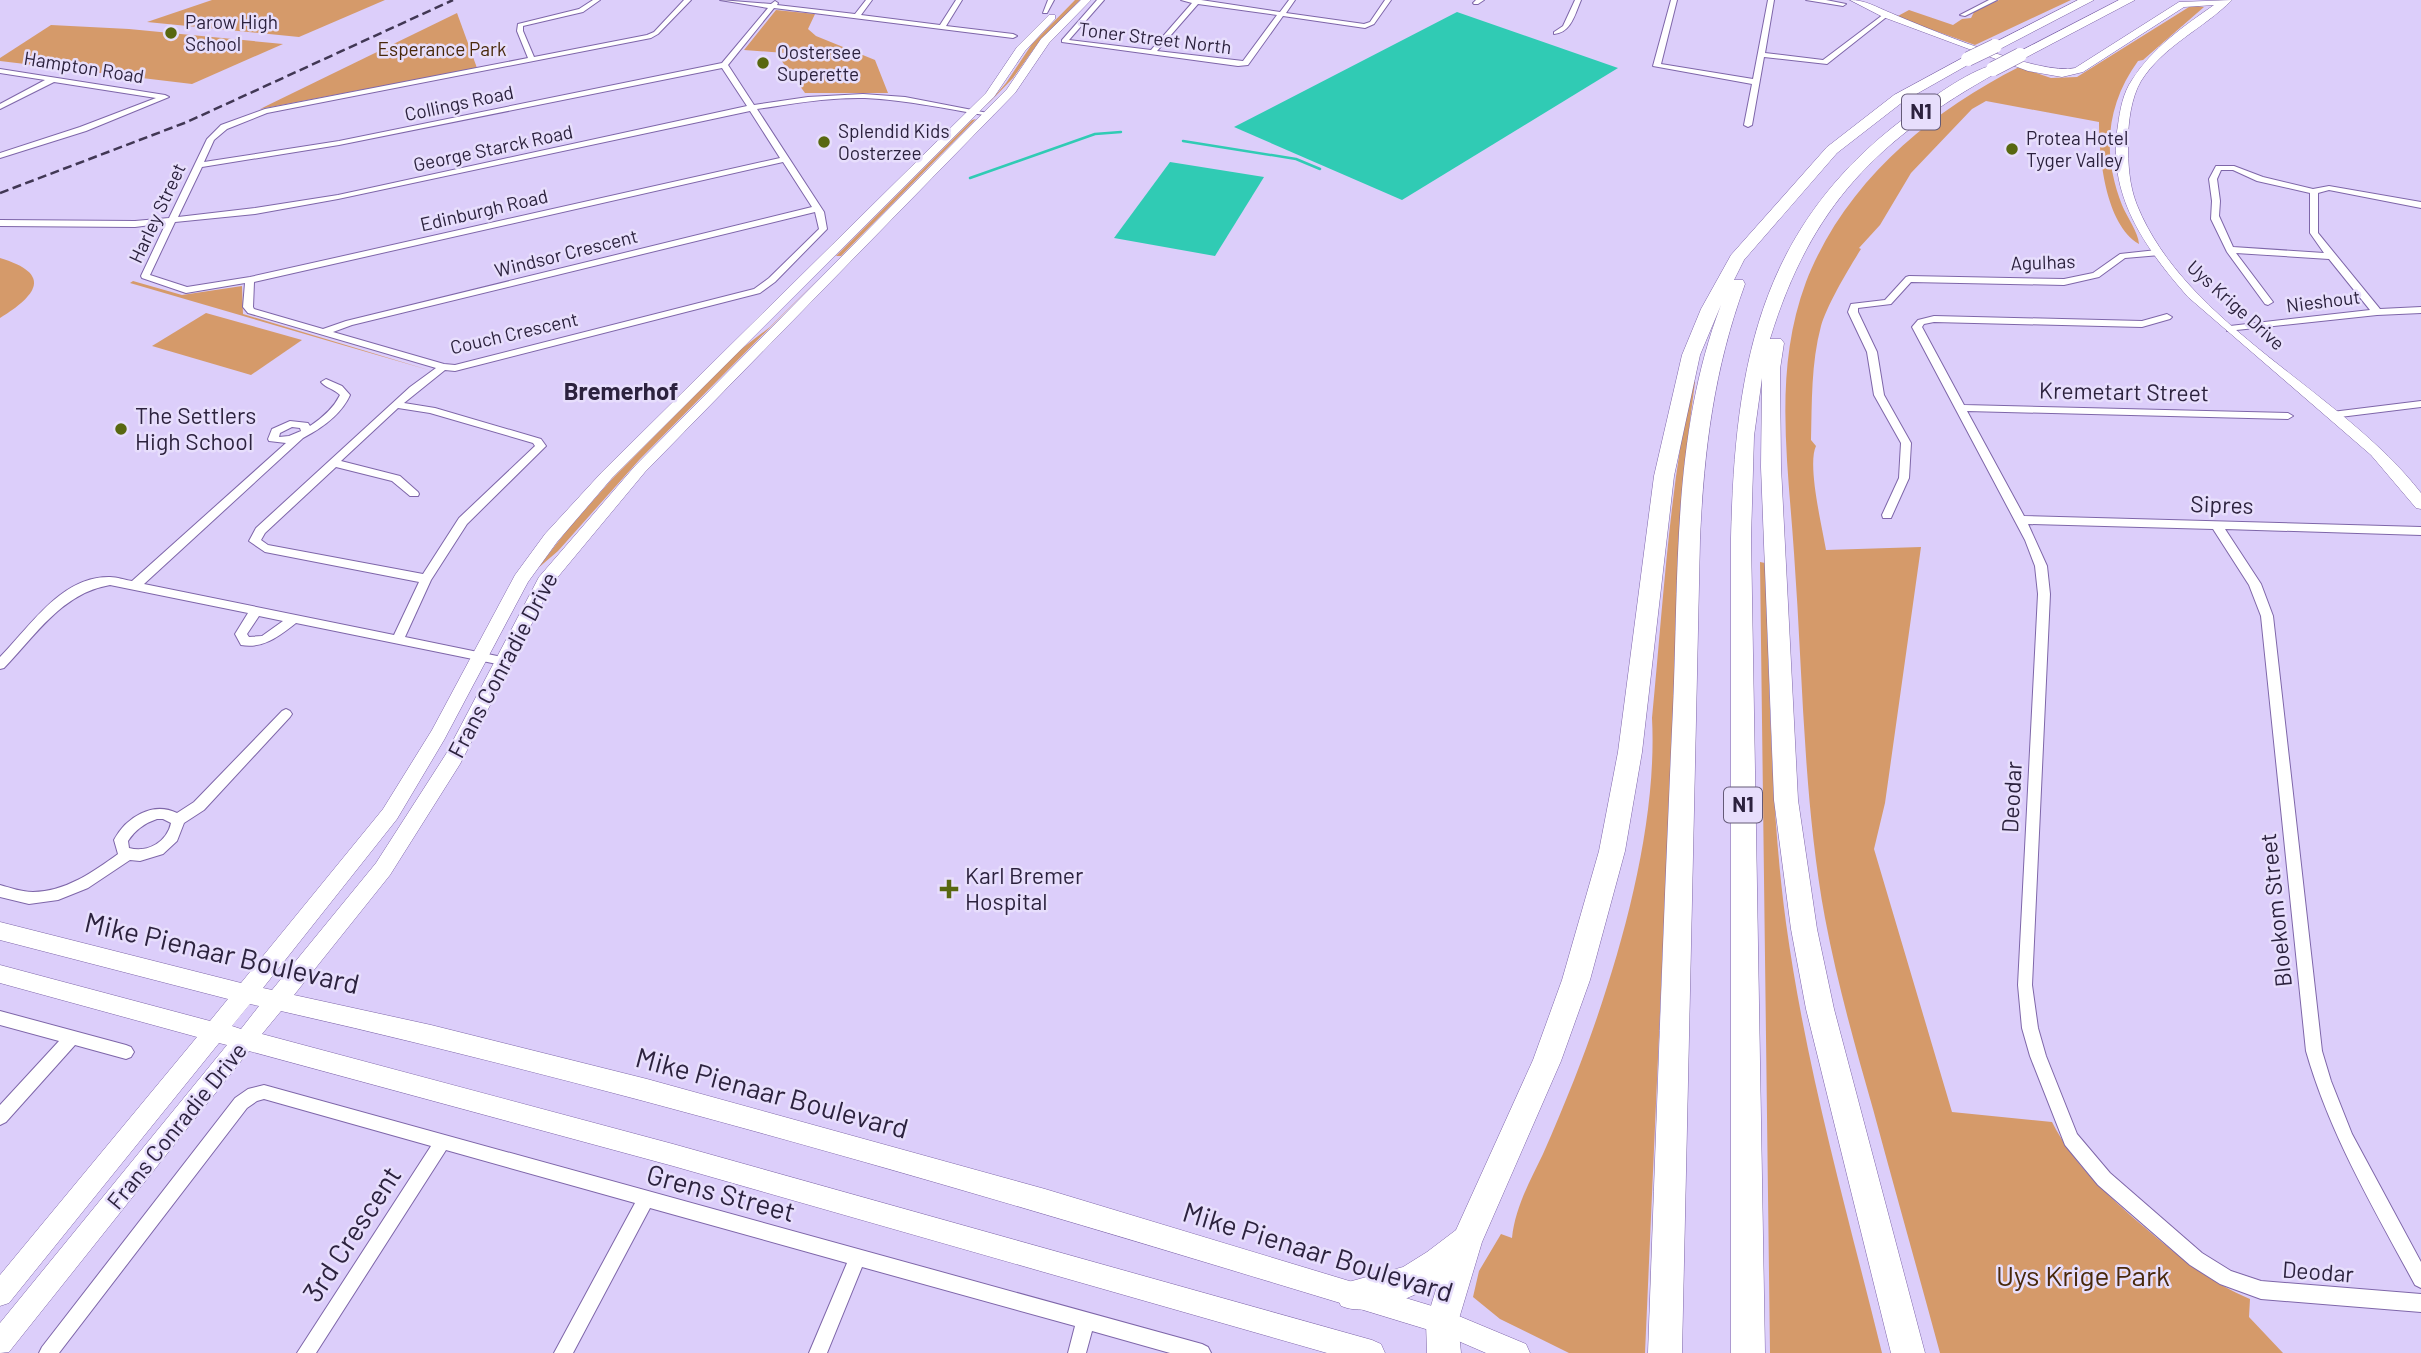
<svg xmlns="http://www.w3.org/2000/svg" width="2421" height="1353" font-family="Barlow,sans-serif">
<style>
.green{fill:#d59a6a}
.water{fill:#30cbb4}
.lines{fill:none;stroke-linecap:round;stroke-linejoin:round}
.stream{stroke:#30cbb4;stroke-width:2.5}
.street-casing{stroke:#7e66a9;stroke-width:2}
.secondary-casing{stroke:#7e66a9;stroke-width:1}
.highway-casing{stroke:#7e66a9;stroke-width:1}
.street{fill:#fff;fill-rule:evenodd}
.secondary{fill:#fff;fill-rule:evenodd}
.highway{fill:#fff;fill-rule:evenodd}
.rail{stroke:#413754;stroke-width:2.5;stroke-dasharray:9 4.5;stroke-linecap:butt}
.highway-bridge-casing{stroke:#7e66a9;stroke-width:15;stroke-linecap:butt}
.highway-bridge{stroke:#fff;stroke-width:14}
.poi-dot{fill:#586710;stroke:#e7defc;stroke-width:2.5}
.labels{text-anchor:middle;stroke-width:5;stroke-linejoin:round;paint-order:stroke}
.far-poi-label{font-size:19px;fill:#2c223e;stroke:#e7defc;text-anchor:start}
.far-street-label{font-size:19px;fill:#2c223e;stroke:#e7defc}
.far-park-label{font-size:19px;fill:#48280a;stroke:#e7defc}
.shield{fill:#e7defc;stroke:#645a77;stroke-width:2}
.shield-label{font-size:21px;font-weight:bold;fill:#2c223e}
.street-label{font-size:23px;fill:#2c223e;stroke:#e7defc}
.poi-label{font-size:23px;fill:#2c223e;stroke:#e7defc;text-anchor:start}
.neighbourhood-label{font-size:24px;font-weight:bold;fill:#2c223e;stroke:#e7defc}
.near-street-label{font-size:28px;fill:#2c223e;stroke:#e7defc}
.near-park-label{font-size:28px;fill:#48280a;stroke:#e7defc}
</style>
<rect width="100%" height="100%" fill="#dccefa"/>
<g class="green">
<path d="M212 0H385L299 37 147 22Z"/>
<path d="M1075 0H1080L1041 39 1013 78 987 105 1006 83 1032 44Z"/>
<path d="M1999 0H2071L1975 45 1896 17 1909 10 1953 25 1962 19 1971 18 1974 12Z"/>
<path d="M2196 6 2204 7 2143 60 2138 61C2106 105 2102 154 2122 205 2127 217 2138 232 2139 244 2105 224 2099 156 2099 122L1986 101 1972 109 1911 173 1880 225 1859 248 1861 249C1849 268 1827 305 1821 326 1811 363 1812 403 1811 440L1816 446C1807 465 1822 526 1826 550L1921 547 1885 803 1874 849 1952 1112 2052 1122C2074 1165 2107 1195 2143 1226 2178 1256 2207 1281 2250 1299L2249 1317 2283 1353H1940C1918 1272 1895 1190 1873 1109 1855 1046 1837 982 1825 918 1803 798 1803 675 1794 553 1788 462 1773 370 1806 282 1844 184 1928 113 2019 67L2051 78 2077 77 2189 7Z"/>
<path d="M776 10 815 14 808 29 816 36 875 60 888 93H805L781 60 785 53 744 50Z"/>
<path d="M457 13 477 68 260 109Z"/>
<path d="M51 25 129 29 283 44 192 84 0 61V58Z"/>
<path d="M976 119 841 256H836L972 120Z"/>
<path d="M0 258C53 274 37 295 0 318Z"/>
<path d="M818 279 640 459 558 551 537 569 568 529 613 478 740 350 770 327Z"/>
<path d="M133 281 182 295 242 286 243 314 432 371 130 283Z"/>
<path d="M206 313 302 340 251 375 152 346Z"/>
<path d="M1692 382H1695L1684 468 1645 1353H1569L1500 1319 1473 1297 1479 1271 1501 1234 1512 1238C1515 1208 1530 1181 1543 1154 1554 1129 1564 1105 1574 1080 1616 973 1658 832 1652 718 1663 606 1669 492 1692 382Z"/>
<path d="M1760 562 1765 563C1770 683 1770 804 1786 923 1806 1069 1847 1211 1882 1353H1770Z"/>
</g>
<g class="water">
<path d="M1457 12 1618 68 1402 200 1234 127Z"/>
<path d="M1170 162 1264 177 1215 256 1114 238Z"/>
</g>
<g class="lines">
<g class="stream">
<path d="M1183 141 1296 159 1320 169"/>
<path d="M970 178 1095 134 1121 132"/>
</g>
<g class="street-casing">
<g id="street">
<path d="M593 0H600L583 12 523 26V31L534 57 647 35 654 32 684 0H691L658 34 651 38 267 113 227 129 214 140 204 162 339 141 722 63 768 8 720 0 771 4 775 1 778 3 777 5 855 14 866 0H872L861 15 940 25 956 0H962L946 26 1013 34 1017 36 1013 38 774 8 728 65 754 105 808 97 863 94 905 97 993 114 989 116C948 109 907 100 865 98 829 97 792 104 757 109L824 212 827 229 775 282 760 293 455 371 445 370 404 403 435 408 541 439 546 446 467 524 431 580 405 637 502 657 508 661 506 664 502 665 296 623C279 636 264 649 241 645L235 634 248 613 110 585C62 593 36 635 4 668L0 669V657C30 627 61 576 110 577 117 577 125 580 132 581L286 443 269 441 268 439 272 429 290 421 308 423 310 426C322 418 333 409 340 395 334 389 326 388 321 382L326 379 342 386 350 395C341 415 322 428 303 438L144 584 394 635 419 582 265 552 249 541 256 528 410 387 436 368 248 313 243 307 245 283 186 293 142 278 141 276 166 223 135 227 0 226V220L135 221 169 218 207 139 221 125 265 109 528 58 517 31 518 24 579 9ZM722 68 747 106 338 195 255 208 178 217 202 167 339 145ZM750 111 780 158 250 277 187 287 150 275 175 222 255 214 338 199ZM783 162 812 207 346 321 323 329 254 309 253 307 254 282ZM815 212 819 229 769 278 754 289 455 365 444 364 333 332 352 325ZM398 408 430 413 533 443 535 446 459 518 423 574 268 545 261 540 265 533 336 467 392 481 410 496H418L419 494 418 492 400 476 341 461ZM292 427 300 428 301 431 289 436 279 437 280 433ZM259 616 283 621 262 636 249 637 247 634Z"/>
<path d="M1048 0H1054L1047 13H1043Z"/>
<path d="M1097 0H1104L1069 40 1151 50 1192 3 1181 0H1201L1280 12 1289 0H1295L1286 13 1364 24 1370 22 1385 0H1391L1374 24 1365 28 1283 16 1248 65 1238 66 1062 42V40ZM1198 4 1277 15 1243 61 1157 51Z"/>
<path d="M1476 0H1484L1478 4H1474L1473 3Z"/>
<path d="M1575 0H1581C1575 14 1571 33 1554 34V32L1563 26Z"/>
<path d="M1671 0H1677L1661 64 1753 79 1768 0H1774L1765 53 1823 60 1884 14 1889 15 1827 64 1764 57 1752 125 1748 127 1744 125 1752 84 1653 66Z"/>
<path d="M1806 0H1826L1846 4 1843 6Z"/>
<path d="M1989 0H1997L1965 16 1960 15Z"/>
<path d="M0 69 165 95 169 97 86 131 0 158V153L80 127 156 98 54 82 0 109V104L45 80 0 73Z"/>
<path d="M2216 166H2234L2263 177 2313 189 2329 186 2421 202V208L2329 190 2318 193V233L2380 309 2421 307V313L2377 315 2227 331V327L2230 326 2370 310 2329 259 2236 253 2273 302 2268 305 2265 304 2227 252 2211 219 2212 201 2209 179ZM2221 170H2233L2257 181 2310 193V233L2324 253 2233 247 2219 216 2220 201 2217 179Z"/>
<path d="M2157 250 2160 251V255L2125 258 2099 277 2064 285 1911 282 1891 304 1858 308V312L1877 352 1884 395 1911 443 1909 478 1891 518H1883L1882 515 1899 478 1901 443 1874 395 1867 352 1848 312 1851 304 1885 300 1906 277 1909 276 2064 279 2093 273 2120 254Z"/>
<path d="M2167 314 2172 317 2170 319 2142 327 1934 322 1924 324 1922 327 1964 405 2288 413 2293 416 2288 419 1967 411 2024 516 2421 527V535L2225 529 2261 584 2273 616 2322 1051 2331 1081 2352 1134 2421 1262V1288L2415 1285C2374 1209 2330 1135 2306 1051L2261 616 2249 585 2213 529 2028 524 2047 566 2050 594 2032 985 2038 1028 2046 1056 2077 1134 2110 1173 2202 1253 2231 1271 2261 1281 2421 1294V1312L2261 1299 2220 1284 2190 1265 2098 1185 2065 1145 2030 1056 2022 1028 2018 985 2038 594 2035 566 2025 540 1912 327 1918 320 1934 316 2142 321Z"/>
<path d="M2421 401V407L2332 418 2327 415 2332 412Z"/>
<path d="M286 709 290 711 292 714 290 717 204 810 184 823 177 841 163 854 140 861 130 860 88 888 58 900 29 904 0 897V885C11 888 22 892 33 892 65 892 93 872 118 854L114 840C126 817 153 801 177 813L194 802 282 711ZM157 819H163L171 823C167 842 148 853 129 848L128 841C135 830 145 823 157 819Z"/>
<path d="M0 1011 126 1045 131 1047 134 1052 131 1057 126 1059 75 1045 6 1122 0 1125V1105L59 1041 0 1025Z"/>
<path d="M264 1085 1202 1344 1208 1347 1211 1353H1170L1092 1331 1086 1353H1068L1075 1326 862 1267 827 1353H809L847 1263 650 1208 573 1353H554L635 1203 446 1150 316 1353H297L431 1146 264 1099 257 1101 247 1108 59 1353H39L42 1347 235 1098 248 1089Z"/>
</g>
</g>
<g class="secondary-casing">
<g id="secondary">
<path d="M1081 0H1091L1049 43 1015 93 645 472 552 584 460 764 390 875 294 995 431 1025 647 1079 1045 1189 1442 1309 1526 1344 1530 1353H1486L1442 1334C1058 1217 673 1100 281 1011L262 1034 673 1144 1372 1340 1381 1344 1385 1353H1327L673 1166 249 1051 9 1352 0 1353V1323L227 1045 219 1043 9 1303 0 1306V1275L197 1037 0 983V965L210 1021 228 999 0 940V922L241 983 383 809 432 730 515 575 545 534 602 472 986 93 1017 47 1049 15H1055V19L1025 51 994 97 612 478 557 542 528 582 444 740 397 819 263 988 272 990 376 863 446 754 539 577 635 466 1007 89 1041 39ZM250 1004 259 1006 241 1029 232 1026Z"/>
<path d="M1850 0C1866 0 1876 7 1891 13 1929 29 2040 76 2075 68L2179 2 2232 0C2203 29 2164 45 2141 81 2131 98 2128 123 2128 142 2128 164 2129 185 2137 205 2186 326 2342 391 2421 493V509L2416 508 2371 455 2188 297C2145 248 2106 194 2118 125 2120 110 2123 93 2132 80 2152 48 2184 26 2214 5L2184 7 2083 72 2062 77 2028 71 1883 17Z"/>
</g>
</g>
<g class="highway-casing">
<g id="highway">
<path d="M2078 0H2094L2000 49H1990L1988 46Z"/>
<path d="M2119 0H2135L2025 58H2015L2013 55Z"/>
<path d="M1968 55 1973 56V62L1904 101 1837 153 1744 260 1734 280H1743L1745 284C1714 369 1704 449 1700 539L1682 1353H1648C1656 1138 1663 923 1673 708 1679 573 1672 433 1721 305L1700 355 1674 476 1642 752 1625 851 1590 980 1561 1061 1482 1242 1458 1322 1461 1353H1427L1426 1322 1438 1283C1412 1297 1369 1318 1341 1306L1336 1295 1341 1284 1403 1267 1427 1252 1456 1230 1533 1060 1562 980 1599 851 1618 752 1654 476 1682 355 1701 309 1731 255 1827 147 1894 95Z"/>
<path d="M1993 65 1998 66V72C1878 139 1811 205 1770 339H1781L1784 343 1780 369 1781 467 1798 800 1817 929 1834 1009 1925 1353H1891L1806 1009 1791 929 1774 800 1761 467 1762 378 1754 436 1751 538 1765 1353H1731V538C1735 365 1759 227 1906 117 1929 100 1966 72 1993 65Z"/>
</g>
</g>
<use href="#street" class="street"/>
<use href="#secondary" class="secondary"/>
<use href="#highway" class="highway"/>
<path class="rail" d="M0 193 187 122 453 0"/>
<g class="highway-bridge-casing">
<g id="highway-bridge">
<path d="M1968 59 1995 46"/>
<path d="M1993 69 2020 55"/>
</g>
</g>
<use href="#highway-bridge" class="highway-bridge"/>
</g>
<g class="poi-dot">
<circle cx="171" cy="33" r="7"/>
<circle cx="763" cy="63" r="7"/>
<circle cx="824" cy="142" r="7"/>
<circle cx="2012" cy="149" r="7"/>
<circle cx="121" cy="429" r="7"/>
<path d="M945.5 878.5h7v7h7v7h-7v7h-7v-7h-7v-7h7z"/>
</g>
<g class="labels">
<g class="far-poi-label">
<text x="185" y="29">Parow High<tspan x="185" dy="22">School</tspan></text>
<text x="777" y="59">Oostersee<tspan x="777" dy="22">Superette</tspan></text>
<text x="838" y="138">Splendid Kids<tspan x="838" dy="22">Oosterzee</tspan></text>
<text x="2026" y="145">Protea Hotel<tspan x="2026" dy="22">Tyger Valley</tspan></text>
</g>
<g class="far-street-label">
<text transform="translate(1155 38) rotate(7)" y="7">Toner Street North</text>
<text transform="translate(84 67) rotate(9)" y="7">Hampton Road</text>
<text transform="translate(459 103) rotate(-12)" y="7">Collings Road</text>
<text transform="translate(493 148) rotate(-12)" y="7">George Starck Road</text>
<text transform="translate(484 210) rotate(-13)" y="7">Edinburgh Road</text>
<text transform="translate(157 213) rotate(-65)" y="7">Harley Street</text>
<text transform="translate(566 253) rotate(-14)" y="7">Windsor Crescent</text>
<text transform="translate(2043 262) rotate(-2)" y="7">Agulhas</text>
<text transform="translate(2323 301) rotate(-7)" y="7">Nieshout</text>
<text transform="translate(2236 305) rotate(42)" y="7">Uys Krige Drive</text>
<text transform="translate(514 333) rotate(-13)" y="7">Couch Crescent</text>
</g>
<g class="far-park-label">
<text x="442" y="56">Esperance Park</text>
</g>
<g class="shield">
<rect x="1902" y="94.5" width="38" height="35" rx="5"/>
<rect x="1724" y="787.5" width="38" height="35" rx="5"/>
</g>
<g class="shield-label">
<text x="1921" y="119">N1</text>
<text x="1743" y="812">N1</text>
</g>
<g class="street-label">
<text transform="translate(2124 392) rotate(1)" y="8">Kremetart Street</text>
<text transform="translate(2222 505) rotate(2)" y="8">Sipres</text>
<text transform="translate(503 665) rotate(-62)" y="8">Frans Conradie Drive</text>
<text transform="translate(2012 797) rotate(-87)" y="8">Deodar</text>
<text transform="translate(2276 910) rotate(-96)" y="8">Bloekom Street</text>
<text transform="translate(177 1126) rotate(-51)" y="8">Frans Conradie Drive</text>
<text transform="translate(2318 1272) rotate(4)" y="8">Deodar</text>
</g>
<g class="poi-label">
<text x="135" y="424">The Settlers<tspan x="135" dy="26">High School</tspan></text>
<text x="965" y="884">Karl Bremer<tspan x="965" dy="26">Hospital</tspan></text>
</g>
<g class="neighbourhood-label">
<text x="621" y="400">Bremerhof</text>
</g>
<g class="near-street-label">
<text transform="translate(222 953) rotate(13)" y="10">Mike Pienaar Boulevard</text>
<text transform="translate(772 1093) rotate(15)" y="10">Mike Pienaar Boulevard</text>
<text transform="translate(721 1193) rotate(15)" y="10">Grens Street</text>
<text transform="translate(352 1234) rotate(-57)" y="10">3rd Crescent</text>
<text transform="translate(1318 1252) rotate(17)" y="10">Mike Pienaar Boulevard</text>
</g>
<g class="near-park-label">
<text x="2083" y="1286">Uys Krige Park</text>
</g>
</g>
</svg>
